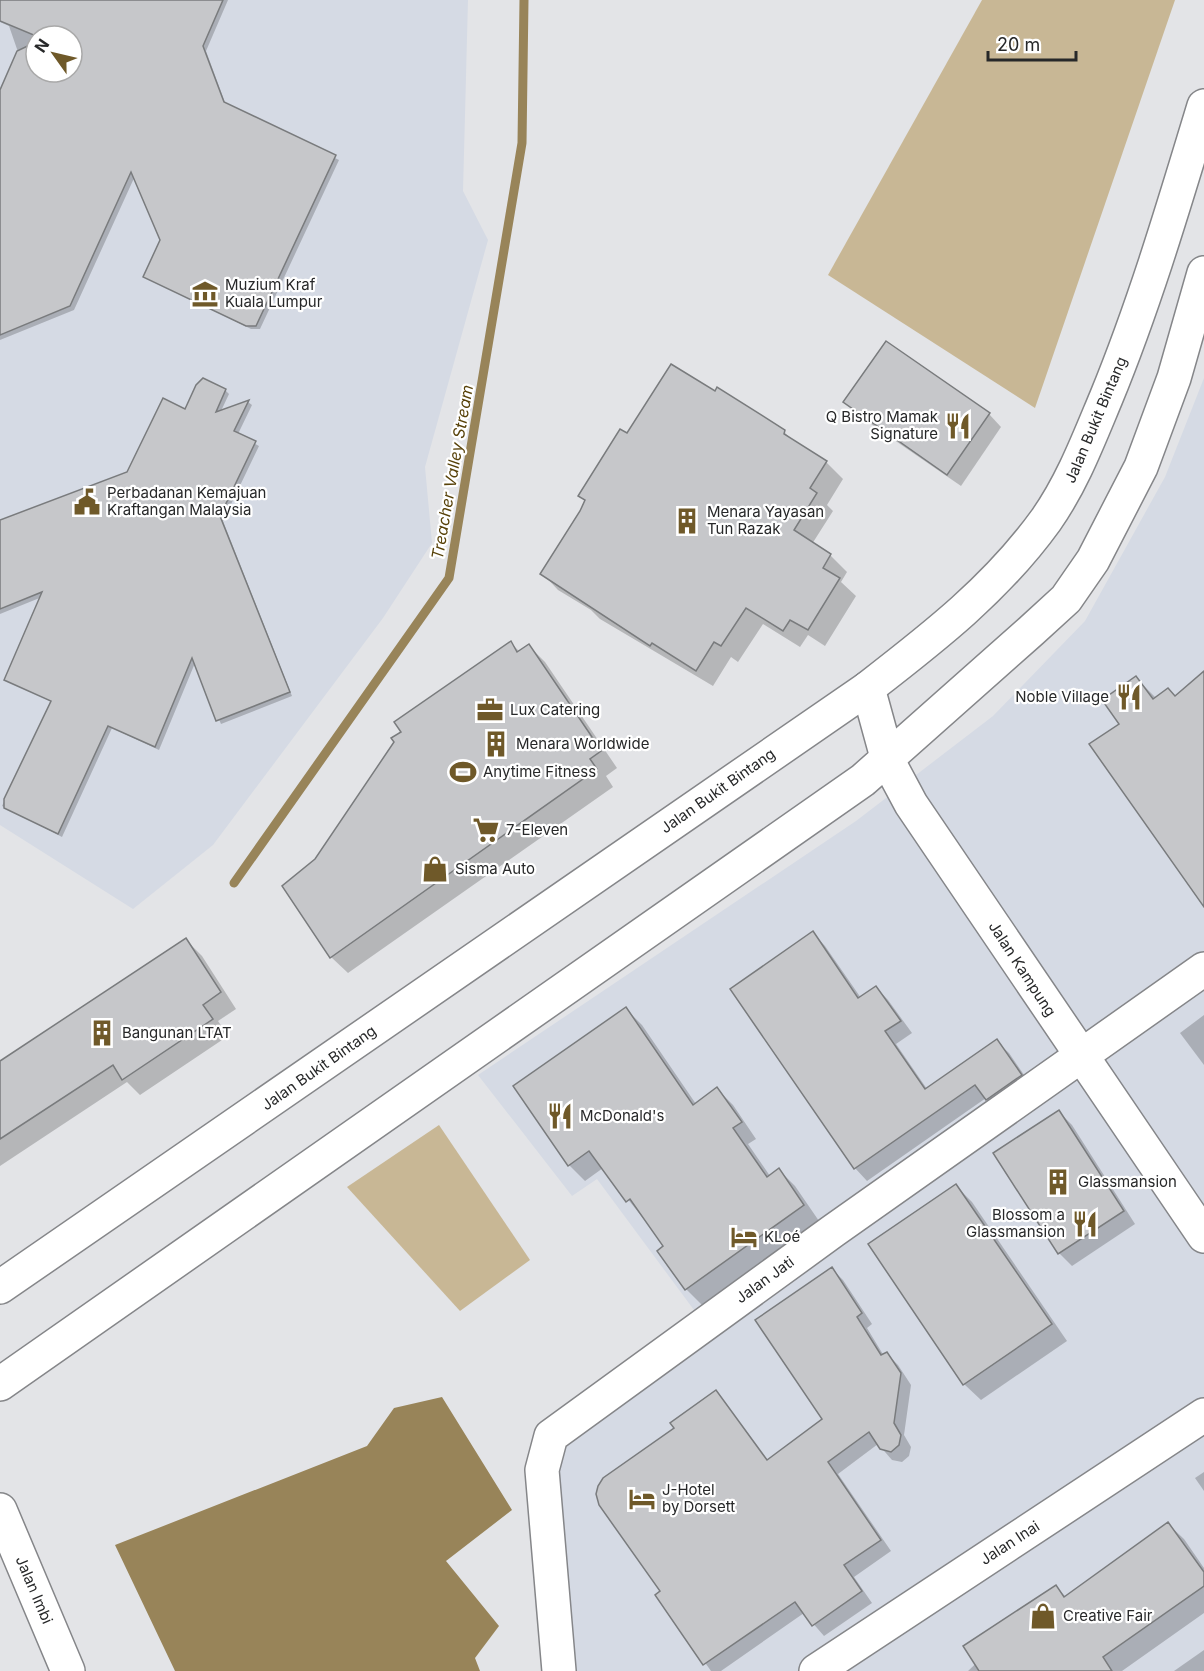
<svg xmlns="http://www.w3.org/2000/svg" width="1204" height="1671" font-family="Inter,sans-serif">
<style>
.built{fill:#d5dae4;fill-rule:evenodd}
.green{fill:#c8b795}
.water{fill:#988459}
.shadow{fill:#0003;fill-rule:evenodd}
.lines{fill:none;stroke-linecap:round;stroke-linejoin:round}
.stream{stroke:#988459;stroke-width:9}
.building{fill:#c6c7ca;stroke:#797b7d;stroke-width:1.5}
.minor-casing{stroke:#858689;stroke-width:36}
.major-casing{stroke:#858689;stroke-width:36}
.minor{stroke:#fff;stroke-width:33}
.major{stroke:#fff;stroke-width:33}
.labels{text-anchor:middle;stroke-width:4.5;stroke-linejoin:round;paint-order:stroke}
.poi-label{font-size:15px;fill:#272829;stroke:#fff;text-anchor:start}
.street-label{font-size:15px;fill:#272829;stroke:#fff}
.water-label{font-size:16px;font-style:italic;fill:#574108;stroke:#fff}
</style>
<rect width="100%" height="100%" fill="#e3e4e7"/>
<g class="built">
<path d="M0 0H468L463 191 488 240 425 467 432 543 383 618 213 845 133 909 0 825ZM36 36H72V72H36Z"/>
<path d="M1204 378V1671H570L554 1472 560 1443 711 1333 597 1179 572 1196 478 1075 856 821 993 716 1085 621 1165 477Z"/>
</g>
<g class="green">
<path d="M982 0H1175L1035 408 828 275Z"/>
<path d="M439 1125 530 1260 460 1311 347 1187Z"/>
</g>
<path class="water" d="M442 1397 512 1510 446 1561 499 1626 475 1658 480 1671H175L115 1545 367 1446 394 1408Z"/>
<g class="shadow">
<path d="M0 0H228L206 51 226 105 339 160 260 329H251L145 277 162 240 135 176 74 310 0 340V93L18 52 9 26 0 22ZM36 36H72V72H36Z"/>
<path d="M225 390 229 394 221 411 248 402 252 405 238 434 259 446 223 521 292 696 221 724 195 663 159 750 112 728 62 837 2 806 52 702 6 680 42 597 0 614V522L128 473 186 411Z"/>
<path d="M845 402 989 414 1001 427 961 486 858 415Z"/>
<path d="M784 432 796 443 826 462 843 479 827 505 833 511 812 544 830 555 847 572 841 582 856 596 825 646 808 635 800 647 763 624 738 662 731 657 713 686 600 619 591 610 558 590 542 573 586 502 580 496 628 435Z"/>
<path d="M511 643 520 652 529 646 545 662 617 768 606 776 613 787 348 973 331 957 316 861Z"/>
<path d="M1204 673V904L1121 724 1136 678 1156 698 1176 697Z"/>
<path d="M813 933 825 946 861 998 876 987 888 1000 912 1033 896 1044 927 1089 996 1041 1009 1053 1033 1088 999 1111 986 1098 867 1181 855 1168Z"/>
<path d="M186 940 202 956 236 1009 218 1021 228 1036 140 1095 127 1082 0 1166V1063Z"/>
<path d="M626 1009 642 1025 696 1104 717 1089 733 1105 756 1139 748 1144 770 1176 779 1170 795 1186 819 1221 702 1305 686 1289 666 1247 603 1168 585 1181 569 1165Z"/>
<path d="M1204 1015V1065L1180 1033Z"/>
<path d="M1059 1112 1072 1125 1135 1224 1072 1266 1059 1253Z"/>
<path d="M956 1186 972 1202 1067 1341 981 1400 964 1384Z"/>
<path d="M832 1269 843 1280 872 1324 867 1328 884 1356 887 1354 898 1365 911 1385 904 1435 911 1447 909 1456 902 1462 892 1460 878 1444 838 1474 891 1551 854 1577 872 1603 824 1636 804 1613 721 1671H711L657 1595 662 1592 676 1428 716 1392 768 1461 825 1420Z"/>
<path d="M1204 1472V1491L1195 1478Z"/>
<path d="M1168 1524 1184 1539 1204 1568V1613L1122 1671H968L1056 1587 1066 1597Z"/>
<path d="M1204 1650V1671H1174Z"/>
</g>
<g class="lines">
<path class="stream" d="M234 883 449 578 522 143 524 0"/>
</g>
<g class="building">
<path d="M0 0H223L203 46 224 102 336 155 256 326H246L143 277 160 240 131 172 70 306 0 335V90L17 51 36 42V72H72V36H36L0 21Z"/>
<path d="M886 341 990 413 947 475 843 402Z"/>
<path d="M671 364 715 391 717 387 785 430 784 434 827 461 810 488 817 493 794 530 831 554 823 568 840 578 808 630 790 620 783 631 746 608 721 646 714 642 696 671 652 643 650 646 540 574 580 511 585 500 578 496 620 429 627 433Z"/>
<path d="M203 378 226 389 216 412 249 400 234 431 256 441 220 516 290 692 216 721 192 658 155 747 108 726 58 834 4 808V799L51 701 4 680 42 592 0 609V520L127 472 163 398 185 409 196 385Z"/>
<path d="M511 641 517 652 529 644 590 734 601 751 590 759 597 769 330 958 282 886 315 859 394 742 391 738 401 732 394 722Z"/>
<path d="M1204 671V907L1089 744 1119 724 1102 700 1136 676 1153 699 1168 688 1175 696Z"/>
<path d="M813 931 858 998 876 986 901 1021 885 1031 925 1089 997 1039 1022 1075 986 1100 975 1085 854 1169 730 989Z"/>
<path d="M186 938 221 992 203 1005 213 1019 122 1080 113 1065 0 1139V1061Z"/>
<path d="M626 1007 693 1105 717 1087 742 1122 733 1128 767 1177 779 1168 804 1205 685 1290 657 1251 663 1246 630 1199 626 1202 589 1151 568 1166 513 1086Z"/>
<path d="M1059 1110 1124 1211 1058 1254 993 1153Z"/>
<path d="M956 1184 1052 1324 963 1385 868 1244Z"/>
<path d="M832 1267 862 1313 857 1317 881 1355 887 1352 901 1373 894 1423 901 1435 899 1445 891 1452 880 1449 869 1432 828 1462 881 1540 844 1565 862 1591 812 1626 795 1602 703 1665 655 1595 660 1591 599 1505 596 1494 598 1486 603 1478 674 1428 670 1423 716 1390 767 1460 822 1419 755 1320Z"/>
<path d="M1168 1522 1204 1572V1586L1103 1657 1112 1671H979L963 1646 1056 1585 1064 1597Z"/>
</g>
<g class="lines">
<g class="minor-casing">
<g id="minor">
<path d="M868 688 888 761 911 804 1204 1236"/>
<path d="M0 1510 68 1671"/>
<path d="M559 1671 542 1470 551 1436 833 1231 1204 969"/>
<path d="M816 1671 1204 1415"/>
</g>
</g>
<g class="major-casing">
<g id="major">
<path d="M0 1287 868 688C934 637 997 588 1046 520 1072 483 1088 441 1106 398 1145 303 1174 205 1204 106"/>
<path d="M0 1384 863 780 1031 631 1066 599 1093 560 1141 467 1174 378 1204 273"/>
</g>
</g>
<use href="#minor" class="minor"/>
<use href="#major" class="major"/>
</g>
<defs>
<g id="museum-bare" transform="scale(2.07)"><path d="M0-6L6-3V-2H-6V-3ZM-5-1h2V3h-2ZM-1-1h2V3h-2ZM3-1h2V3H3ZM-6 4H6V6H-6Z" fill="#6f5929" stroke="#fff" stroke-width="2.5" paint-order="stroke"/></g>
<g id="restaurant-bare" transform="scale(2.07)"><path d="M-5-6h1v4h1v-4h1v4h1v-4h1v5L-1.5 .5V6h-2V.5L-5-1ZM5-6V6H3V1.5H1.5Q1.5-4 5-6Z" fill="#6f5929" stroke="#fff" stroke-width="2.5" paint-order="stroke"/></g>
<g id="civic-bare" transform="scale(2.07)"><path d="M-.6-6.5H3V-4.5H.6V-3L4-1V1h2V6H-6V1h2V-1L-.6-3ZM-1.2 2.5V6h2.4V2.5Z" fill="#6f5929" stroke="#fff" stroke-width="2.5" paint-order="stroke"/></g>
<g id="building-bare" transform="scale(2.07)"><path d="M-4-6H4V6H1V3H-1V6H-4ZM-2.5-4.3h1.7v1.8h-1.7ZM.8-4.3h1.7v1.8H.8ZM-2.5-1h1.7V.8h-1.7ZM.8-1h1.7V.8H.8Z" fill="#6f5929" stroke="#fff" stroke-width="2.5" paint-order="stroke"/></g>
<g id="office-bare" transform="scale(2.07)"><path d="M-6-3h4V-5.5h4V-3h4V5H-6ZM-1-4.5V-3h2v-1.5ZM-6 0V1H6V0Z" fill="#6f5929" stroke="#fff" stroke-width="2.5" paint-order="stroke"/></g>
<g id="stadium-bare" transform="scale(2.07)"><path d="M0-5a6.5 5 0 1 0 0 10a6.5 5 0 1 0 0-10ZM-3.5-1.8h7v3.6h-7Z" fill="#6f5929" stroke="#fff" stroke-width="2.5" paint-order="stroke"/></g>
<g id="supermarket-bare" transform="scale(2.07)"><path d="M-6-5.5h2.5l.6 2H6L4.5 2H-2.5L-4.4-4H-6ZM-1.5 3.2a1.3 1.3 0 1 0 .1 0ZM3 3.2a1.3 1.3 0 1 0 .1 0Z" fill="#6f5929" stroke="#fff" stroke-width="2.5" paint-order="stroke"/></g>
<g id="shop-bare" transform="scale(2.07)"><path d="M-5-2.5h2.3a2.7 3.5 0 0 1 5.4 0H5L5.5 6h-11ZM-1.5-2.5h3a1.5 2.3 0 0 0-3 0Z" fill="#6f5929" stroke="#fff" stroke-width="2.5" paint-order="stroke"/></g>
<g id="hotel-bare" transform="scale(2.07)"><path d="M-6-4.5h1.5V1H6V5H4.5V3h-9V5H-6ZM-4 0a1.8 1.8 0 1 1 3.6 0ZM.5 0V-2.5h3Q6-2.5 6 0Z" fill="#6f5929" stroke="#fff" stroke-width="2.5" paint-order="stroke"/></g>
</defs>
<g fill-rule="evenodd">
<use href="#museum-bare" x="205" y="294"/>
<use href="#restaurant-bare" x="958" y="426"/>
<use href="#civic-bare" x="87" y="502"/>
<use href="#building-bare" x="687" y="521"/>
<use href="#restaurant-bare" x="1129" y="697"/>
<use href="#office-bare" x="490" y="710"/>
<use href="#building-bare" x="496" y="744"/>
<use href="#stadium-bare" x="463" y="772"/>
<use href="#supermarket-bare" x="486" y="830"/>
<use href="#shop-bare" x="435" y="869"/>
<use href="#building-bare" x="102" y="1033"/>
<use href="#restaurant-bare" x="560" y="1116"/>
<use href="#building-bare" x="1058" y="1182"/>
<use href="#restaurant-bare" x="1085" y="1224"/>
<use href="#hotel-bare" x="744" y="1237"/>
<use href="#hotel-bare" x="642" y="1499"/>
<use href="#shop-bare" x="1043" y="1616"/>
</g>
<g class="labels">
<g class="poi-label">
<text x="225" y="290">Muzium Kraf<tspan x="225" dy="17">Kuala Lumpur</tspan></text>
<text x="938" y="422" text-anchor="end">Q Bistro Mamak<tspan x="938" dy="17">Signature</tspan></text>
<text x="107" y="498">Perbadanan Kemajuan<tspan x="107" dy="17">Kraftangan Malaysia</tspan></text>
<text x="707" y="517">Menara Yayasan<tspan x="707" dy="17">Tun Razak</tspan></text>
<text x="1109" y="702" text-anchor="end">Noble Village</text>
<text x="510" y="715">Lux Catering</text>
<text x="516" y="749">Menara Worldwide</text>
<text x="483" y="777">Anytime Fitness</text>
<text x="506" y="835">7-Eleven</text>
<text x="455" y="874">Sisma Auto</text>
<text x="122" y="1038">Bangunan LTAT</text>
<text x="580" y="1121">McDonald's</text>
<text x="1078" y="1187">Glassmansion</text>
<text x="1065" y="1220" text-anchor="end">Blossom a<tspan x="1065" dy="17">Glassmansion</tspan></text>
<text x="764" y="1242">KLoé</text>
<text x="662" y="1495">J-Hotel<tspan x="662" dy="17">by Dorsett</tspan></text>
<text x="1063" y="1621">Creative Fair</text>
</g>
<g class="street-label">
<text transform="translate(1096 420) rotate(-67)" y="5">Jalan Bukit Bintang</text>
<text transform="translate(718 791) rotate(-35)" y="5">Jalan Bukit Bintang</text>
<text transform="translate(1022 969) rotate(57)" y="5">Jalan Kampung</text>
<text transform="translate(319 1068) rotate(-35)" y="5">Jalan Bukit Bintang</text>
<text transform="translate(765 1280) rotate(-36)" y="5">Jalan Jati</text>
<text transform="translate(1010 1543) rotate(-33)" y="5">Jalan Inai</text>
<text transform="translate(34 1590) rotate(67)" y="5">Jalan Imbi</text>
</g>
<g class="water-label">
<text transform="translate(452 472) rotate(-80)" y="6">Treacher Valley Stream</text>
</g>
</g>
<g transform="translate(54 54) rotate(304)"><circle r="28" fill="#ffffff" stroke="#a9a9a9" stroke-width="1.5"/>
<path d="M0-4.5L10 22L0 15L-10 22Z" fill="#6f5929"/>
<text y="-9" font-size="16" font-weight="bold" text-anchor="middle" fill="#272829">N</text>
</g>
<path d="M988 51v9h88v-9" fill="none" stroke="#272829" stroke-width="3"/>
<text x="997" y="51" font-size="18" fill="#272829" stroke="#ffffff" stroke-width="4.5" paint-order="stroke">20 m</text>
</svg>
